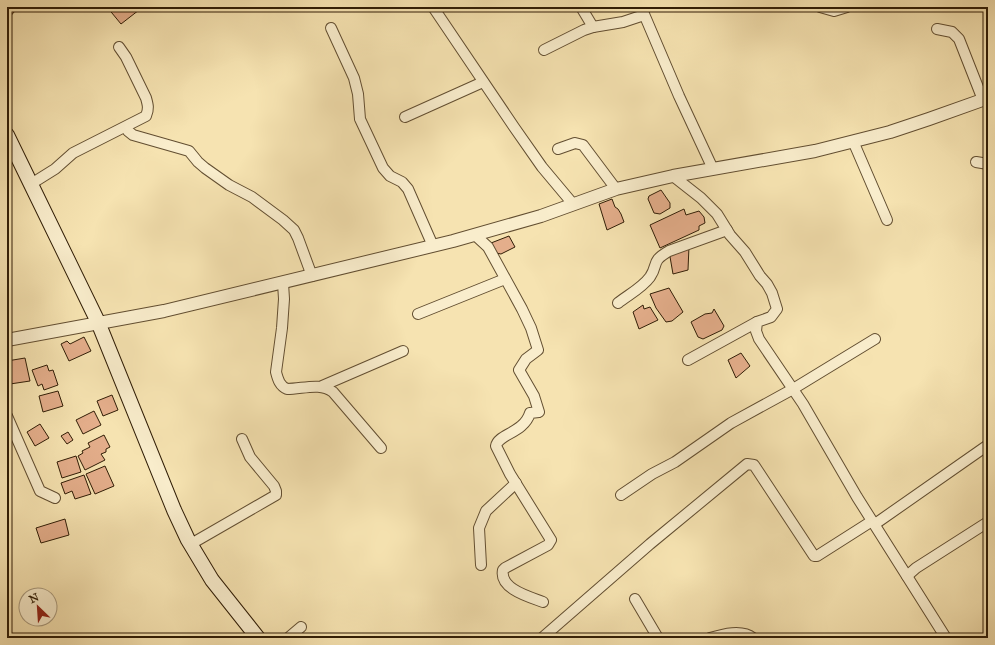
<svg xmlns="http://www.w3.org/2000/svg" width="995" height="645" font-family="'IM FELL Great Primer',serif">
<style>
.building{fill:#e4ae8b;stroke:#301d06}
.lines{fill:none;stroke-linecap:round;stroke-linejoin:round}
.minor-casing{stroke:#624e31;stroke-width:12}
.tertiary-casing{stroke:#624e31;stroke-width:14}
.secondary-casing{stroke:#301d06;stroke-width:16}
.minor{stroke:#f9edcc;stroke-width:10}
.tertiary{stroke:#f9edcc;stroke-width:12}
.secondary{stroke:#f9edcc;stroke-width:14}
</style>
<rect width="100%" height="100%" fill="#f6e3b1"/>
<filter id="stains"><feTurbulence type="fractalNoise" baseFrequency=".005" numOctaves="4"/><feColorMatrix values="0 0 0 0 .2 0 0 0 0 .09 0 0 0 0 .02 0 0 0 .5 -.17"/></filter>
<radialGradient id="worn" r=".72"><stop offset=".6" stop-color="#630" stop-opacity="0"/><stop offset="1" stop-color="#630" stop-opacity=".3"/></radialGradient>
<g class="building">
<path d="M7 7H11L15 11 7 20Z"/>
<path d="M107 7H137L139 10 121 24Z"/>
<path d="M661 190 670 203V208L660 214 654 213 648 199 649 196Z"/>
<path d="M612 199 615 207 618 209 621 214 624 222 607 230 599 204Z"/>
<path d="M684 209 686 215 699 211 704 217 705 223 699 226V230L660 248 650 225Z"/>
<path d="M509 236 515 247 501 254 496 253 491 243Z"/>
<path d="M689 246 688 270 673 274 669 251Z"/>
<path d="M669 288 683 312 672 321 666 322 656 308 650 294Z"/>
<path d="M643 305 644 309 650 307 658 320 639 329 633 312Z"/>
<path d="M714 309 724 326 722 330 703 339 698 337 691 322 705 314 712 313Z"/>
<path d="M84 337 91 351 69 361 61 344 67 341 70 344Z"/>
<path d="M741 353 750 366 736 378 728 360Z"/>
<path d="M25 358 30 381 10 384 7 371V361Z"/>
<path d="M47 365 49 371 53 370 58 385 44 390 42 384 38 386 32 370Z"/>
<path d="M58 391 63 406 43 412 39 396Z"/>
<path d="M112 395 118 410 103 416 97 401Z"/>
<path d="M94 411 101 425 83 434 76 420Z"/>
<path d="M40 424 49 438 35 446 27 432Z"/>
<path d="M68 432 73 440 67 444 61 436Z"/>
<path d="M104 435 110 447 106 449V452L101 454 105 460 85 470 78 456 83 453 82 451 90 447 88 443Z"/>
<path d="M76 456 81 472 62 478 57 462Z"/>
<path d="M105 466 114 486 95 494 86 474Z"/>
<path d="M84 475 91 494 75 499 72 491 65 494 61 483Z"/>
<path d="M65 519 69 535 41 543 36 528Z"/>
</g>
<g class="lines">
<g class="minor-casing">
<g id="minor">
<path d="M433 7 514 127 542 167 573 204"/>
<path d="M581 7 593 27"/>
<path d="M641 7 679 96 713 169"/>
<path d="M820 7 834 11 847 7"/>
<path d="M331 28 354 78 358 94 360 119 383 168 390 176 402 182 408 189 433 246"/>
<path d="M937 29 952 32 959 39 983 100"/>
<path d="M544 50 584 30 593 27 623 22 644 15"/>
<path d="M405 117 483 82"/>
<path d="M126 127 128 131 133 135 189 151 198 162 205 168 229 185 252 197 283 220 294 230 298 238 312 276"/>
<path d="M853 141 887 220"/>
<path d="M558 149 575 143 583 145 616 189"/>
<path d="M976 162 988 164"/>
<path d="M673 176 701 198 717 214 730 235 745 252 760 276 767 284 772 293 777 309 771 317 757 322 756 331 759 339 803 404 857 497 946 638"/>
<path d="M31 184 55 169 73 153 146 116C149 109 148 105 146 98L126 57 119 47"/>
<path d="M475 235 488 247 522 309 531 328 538 350 526 359 519 370 534 396 539 412 530 413C524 433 498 434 496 446L510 474 551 540 548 545 505 568 503 570C499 589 530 597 543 602"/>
<path d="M283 283 284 299 282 328 276 372C278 380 280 386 287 389 303 389 320 382 333 392L381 448"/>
<path d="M618 303C628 295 642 288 650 277 659 264 650 262 669 251L727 230"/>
<path d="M418 314 505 279"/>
<path d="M688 360 757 322"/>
<path d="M322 386 403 351"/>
<path d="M7 416 40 491 55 498"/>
<path d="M621 495 652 474 675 462 731 423 793 389 875 339"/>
<path d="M875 524 988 445"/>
<path d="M191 544 276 495V491L274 486 250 457 242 439"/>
<path d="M481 565 479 528 486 511 516 483"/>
<path d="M907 576 916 568 988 522"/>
<path d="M635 599 658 638"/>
<path d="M288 638 301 627"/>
<path d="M542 638 650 544 747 464 754 465 814 556H817L872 521"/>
<path d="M710 638C723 634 742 629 753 638"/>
</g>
</g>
<g class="tertiary-casing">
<path id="tertiary" d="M7 340 164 311 453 241 541 216 616 189 673 176 815 151 890 132 929 119 988 98"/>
</g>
<g class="secondary-casing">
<path id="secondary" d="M7 135 98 322 174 510 188 540 212 580 258 638"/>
</g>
<use href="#minor" class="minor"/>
<use href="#tertiary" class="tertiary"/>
<use href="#secondary" class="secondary"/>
</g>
<rect width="995" height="645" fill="none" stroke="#f6e3b1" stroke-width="24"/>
<rect x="8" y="8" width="979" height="629" fill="none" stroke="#301d06" stroke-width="2"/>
<rect x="12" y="12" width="971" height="621" fill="none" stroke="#301d06"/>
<g transform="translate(38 607) rotate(335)"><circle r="19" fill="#f9edcc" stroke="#a99a7d"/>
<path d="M0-3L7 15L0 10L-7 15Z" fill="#8f2418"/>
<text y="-6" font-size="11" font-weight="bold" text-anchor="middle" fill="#301d06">N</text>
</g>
<rect width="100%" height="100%" filter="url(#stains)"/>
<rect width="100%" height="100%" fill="url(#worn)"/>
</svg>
